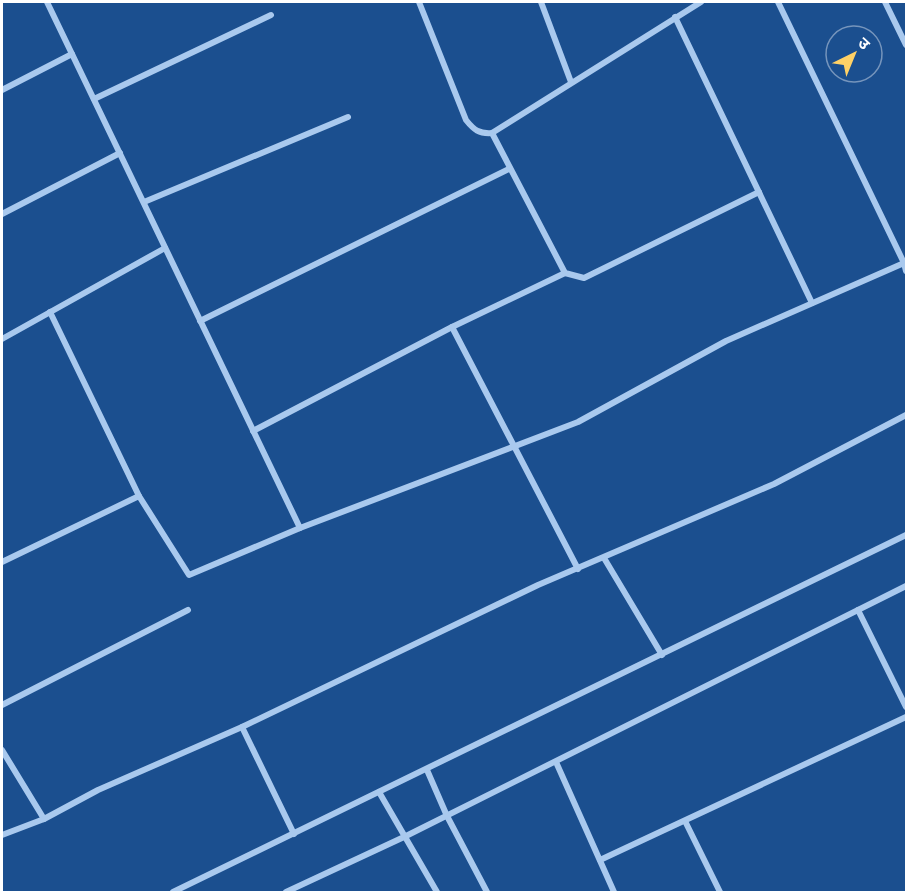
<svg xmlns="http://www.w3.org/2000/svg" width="908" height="894" font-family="'DM Sans','Noto Sans Devanagari',sans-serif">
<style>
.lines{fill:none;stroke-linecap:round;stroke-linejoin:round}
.minor{stroke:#a9c9ee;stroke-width:6}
</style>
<rect width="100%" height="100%" fill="#1b4f8f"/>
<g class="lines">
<g class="minor">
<path d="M47 2 300 528"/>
<path d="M419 2 466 120C474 130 479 134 492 133L701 2"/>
<path d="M541 2 571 82"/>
<path d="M778 2 904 263"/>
<path d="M885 2 906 45"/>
<path d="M675 17 812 303"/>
<path d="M2 90 72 54"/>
<path d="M94 99 271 15"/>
<path d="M492 133 565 273 584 278 759 192"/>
<path d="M144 202 348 117"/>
<path d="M2 214 120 153"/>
<path d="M565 273 452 327 578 569"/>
<path d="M50 312 139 496"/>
<path d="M200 321 509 169"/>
<path d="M2 339 165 248"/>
<path d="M253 431 452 327"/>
<path d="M604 558 662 655"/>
<path d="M2 562 139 496 189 575 300 528 578 422 726 341 904 263 906 271"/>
<path d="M858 610 906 707"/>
<path d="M2 705 188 610"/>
<path d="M242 727 294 834"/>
<path d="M2 750 44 819"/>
<path d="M556 762 614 892"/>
<path d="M427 770 447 816 487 892"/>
<path d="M379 792 437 892"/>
<path d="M685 821 720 892"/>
<path d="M2 835 44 819 98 790 242 727 538 585 774 484 906 415"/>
<path d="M600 860 906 717"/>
<path d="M173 892 906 535"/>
<path d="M286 892 404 837 906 586"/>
</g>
</g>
<rect width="908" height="894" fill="none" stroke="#ffffff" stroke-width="6"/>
<g transform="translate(854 54) rotate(43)"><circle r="28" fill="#1b4f8f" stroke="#7695bc" stroke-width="1.5"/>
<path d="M0-4.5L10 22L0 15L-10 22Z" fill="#ffd166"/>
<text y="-9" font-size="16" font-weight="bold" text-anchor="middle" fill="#ffffff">उ</text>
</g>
</svg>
